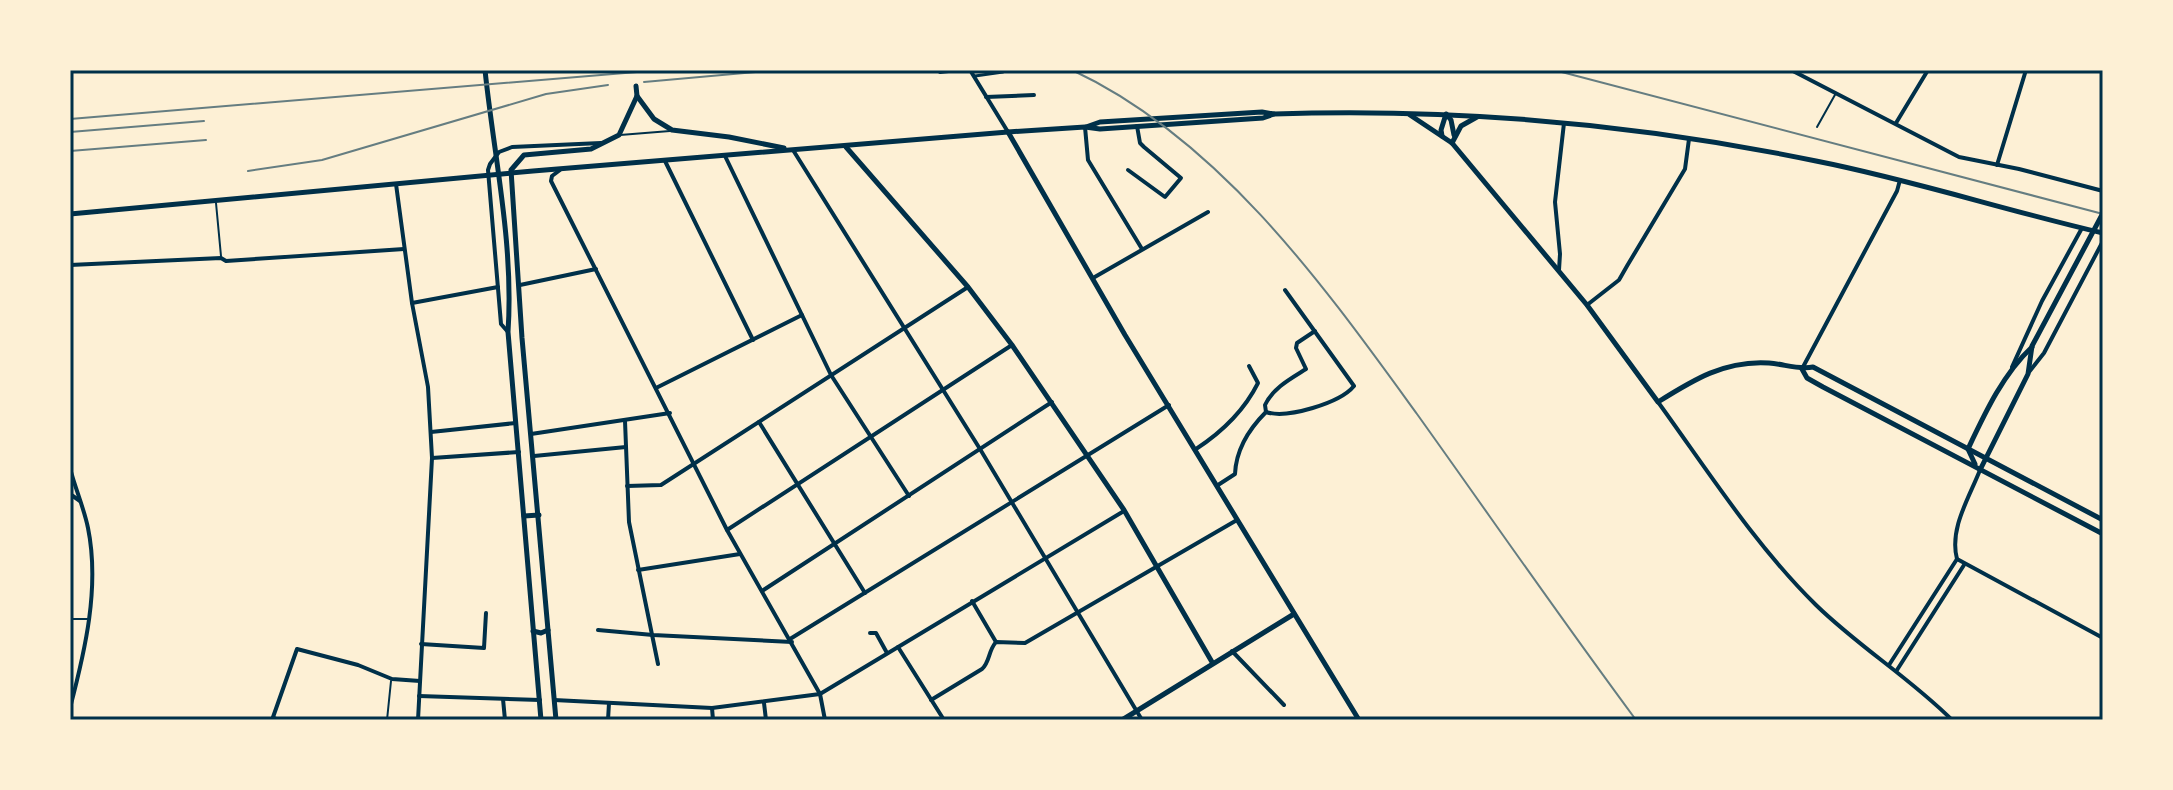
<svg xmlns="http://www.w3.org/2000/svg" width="2173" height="790" font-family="'Times New Roman',serif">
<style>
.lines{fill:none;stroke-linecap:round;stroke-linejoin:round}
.service{stroke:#003049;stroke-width:2}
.pedestrian{stroke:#003049;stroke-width:3}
.minor{stroke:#003049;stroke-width:4}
.tertiary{stroke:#003049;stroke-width:4}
.secondary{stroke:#003049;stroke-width:5}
.rail{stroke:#657d81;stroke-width:2}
.neatline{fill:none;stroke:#003049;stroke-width:3}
</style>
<rect width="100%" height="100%" fill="#fdf0d5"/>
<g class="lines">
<g class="service">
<path d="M1817 127 1836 93"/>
<path d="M620 135 670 131"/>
<path d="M216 203 221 256"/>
<path d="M70 619H88"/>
<path d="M274 717 281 720"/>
<path d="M387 720 391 681"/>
</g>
<path class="pedestrian" d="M975 76 1003 72"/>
<g class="minor">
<path d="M970 70 1008 132"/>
<path d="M1791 70 1959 157 2019 169 2103 191"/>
<path d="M940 72 957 70"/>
<path d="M986 97 1034 95"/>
<path d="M1896 123 1928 70"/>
<path d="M1085 127 1088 160 1142 249"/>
<path d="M793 150 980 449 1142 720"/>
<path d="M725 156 831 375 909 496"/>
<path d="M665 161 753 340"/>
<path d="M1997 165 2026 70"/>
<path d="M560 170 552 176 551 181 727 530 820 694 825 720"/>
<path d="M1128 170 1165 197 1181 178 1144 147 1140 143 1137 126"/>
<path d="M396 184 412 303 428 387 432 458 418 720"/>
<path d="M70 265 221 258 226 261 404 249"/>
<path d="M1559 270 1560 254 1555 202 1564 123"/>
<path d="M1093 278 1208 212"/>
<path d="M520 285 596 269"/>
<path d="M412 303 498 287"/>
<path d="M1587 305 1619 280 1627 266 1685 169 1689 139"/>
<path d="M1803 367 1897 191 1900 180"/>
<path d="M656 388 802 315"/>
<path d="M1266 412C1287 419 1340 403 1354 386L1285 290"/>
<path d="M1266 412 1265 405C1273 388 1290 379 1306 369L1296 348 1297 343 1315 331"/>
<path d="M625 421 629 522 658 664"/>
<path d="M759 422 865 593"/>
<path d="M431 432 516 423"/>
<path d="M531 434 670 413"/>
<path d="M1196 449C1222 432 1244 411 1258 383L1249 366"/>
<path d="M534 456 626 447"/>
<path d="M432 458 519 452"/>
<path d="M1980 470C1969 498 1949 529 1957 559L2103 638"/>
<path d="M1218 485 1235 474C1236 450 1249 429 1266 412"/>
<path d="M627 486 661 485 968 287"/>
<path d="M70 494 80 501"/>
<path d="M727 530 1012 345"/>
<path d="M638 570 740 554"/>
<path d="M762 591 1052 402"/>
<path d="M972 601 996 642"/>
<path d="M598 630 653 635 792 642"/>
<path d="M870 633H876L887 653"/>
<path d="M790 639 1169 405"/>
<path d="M421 644 484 648 486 613"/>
<path d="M898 647 944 720"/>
<path d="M1232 651 1284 705"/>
<path d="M1889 665 1957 559"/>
<path d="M1897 670 1964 565"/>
<path d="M419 696 540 700"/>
<path d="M503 699 505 720"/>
<path d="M554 700 712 708 820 694 1124 511"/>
<path d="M931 700 982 669C990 662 988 651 996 642L1025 643 1237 520"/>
<path d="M764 703 766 720"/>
<path d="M712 708 713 720"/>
<path d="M272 720 297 649 358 665 392 679 420 681"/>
<path d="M608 720 609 703"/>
</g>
<g class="tertiary">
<path d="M508 332 501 324 488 170 490 164 499 152 512 147 601 143"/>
<path d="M2012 367 2042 301 2082 228"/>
<path d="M2029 372 2044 353 2103 241"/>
<path d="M1658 402C1708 471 1755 545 1816 605 1859 647 1910 678 1952 720"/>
<path d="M70 468C75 488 84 508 88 528 100 587 85 651 70 708"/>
</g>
<g class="secondary">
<path d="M485 70C494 157 514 244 508 332L541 720"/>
<path d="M637 96 654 119 672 130 729 137 784 148"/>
<path d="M1410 115 1452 143 1587 305 1658 402C1693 380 1725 360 1769 363 1784 364 1798 370 1813 367L2103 520"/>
<path d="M1447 115 1451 120 1454 135"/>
<path d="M1086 127 1100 122 1262 112 1274 114C1455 108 1638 124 1816 161 1913 180 2007 211 2103 233"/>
<path d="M1008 132 1125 335 1359 720"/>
<path d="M1442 136 1441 130 1446 114"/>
<path d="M1452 143 1461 126 1477 117"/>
<path d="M846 147 968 287 1012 345 1124 510 1212 662"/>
<path d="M70 214 533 171 1008 132 1085 127 1100 129 1263 118 1274 114"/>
<path d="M1802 369 1807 378 1823 387 2103 534"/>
<path d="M1975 464 1968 449C1985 413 2003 374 2032 347"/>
<path d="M1980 470 2028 374 2032 346 2103 213"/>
<path d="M524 516 539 515"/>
<path d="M533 631 541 633 548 630"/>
<path d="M556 720 522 338 511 170 524 155 591 149 619 135 637 96 636 86"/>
<path d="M1122 720 1294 614"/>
</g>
<g class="rail">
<path d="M1072 70C1220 139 1324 286 1417 414 1490 516 1561 619 1636 720"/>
<path d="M1554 70 2103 214"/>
<path d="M644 82 778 70"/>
<path d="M70 119 661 70"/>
<path d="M70 132 204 121"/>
<path d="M70 151 206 140"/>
<path d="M248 171 322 160 546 94 608 85"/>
</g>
</g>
<rect width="2173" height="790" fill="none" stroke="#fdf0d5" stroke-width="144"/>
<rect x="72" y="72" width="2029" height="646" class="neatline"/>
</svg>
